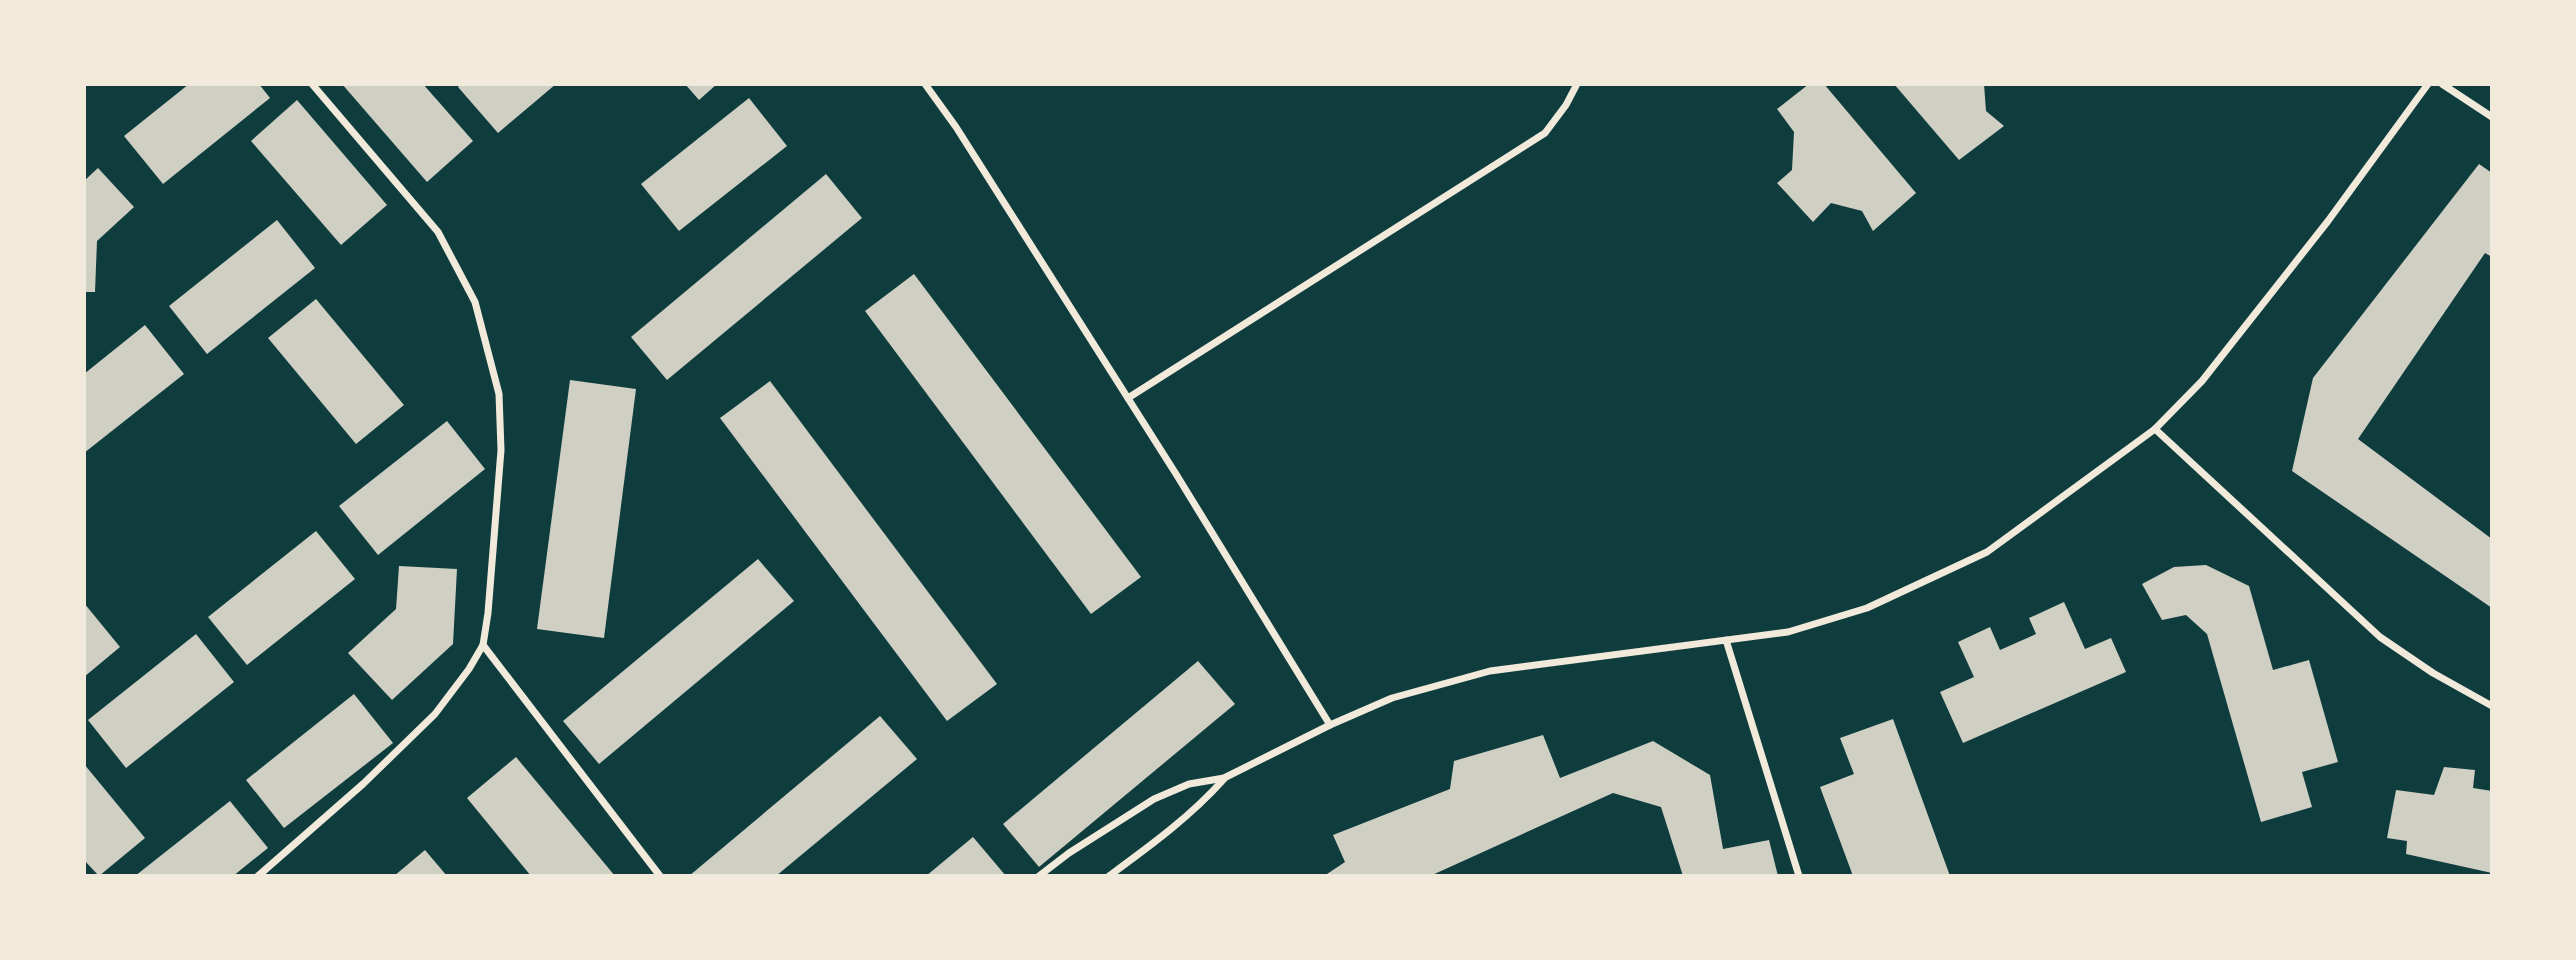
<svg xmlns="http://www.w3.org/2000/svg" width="2576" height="960" font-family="'Work Sans',sans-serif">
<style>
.building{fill:#cfcfc3}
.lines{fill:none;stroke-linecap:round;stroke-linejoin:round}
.minor{stroke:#f1e9da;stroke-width:7}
</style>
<rect width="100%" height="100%" fill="#0f3d3e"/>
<g class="building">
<path d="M189 84H259L270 98 163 184 124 136Z"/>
<path d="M342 84H423L473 141 427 182Z"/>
<path d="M461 84H556L498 133 458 87Z"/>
<path d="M685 84H717L699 100Z"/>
<path d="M1809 84H1824L1916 193 1873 231 1862 211 1831 203 1813 222 1777 183 1792 170 1794 132 1777 109Z"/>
<path d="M1894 84H1984L1986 111 2004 126 1959 160Z"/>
<path d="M749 98 787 146 679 231 641 184Z"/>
<path d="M297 100 387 205 341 245 251 141Z"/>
<path d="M2479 164 2492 173V257L2485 253 2358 439 2492 539V608L2292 471 2313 378Z"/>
<path d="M98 168 134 207 97 241 95 292H84V181Z"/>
<path d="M826 174 862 218 667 380 631 337Z"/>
<path d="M277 220 315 268 207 354 169 306Z"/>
<path d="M914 274 1141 577 1091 614 865 311Z"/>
<path d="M316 299 404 405 356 444 268 338Z"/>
<path d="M145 325 184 374 84 453V374Z"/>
<path d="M570 380 636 389 604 638 537 629Z"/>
<path d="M770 381 997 684 947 721 720 418Z"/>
<path d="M447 421 485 469 378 555 339 506Z"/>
<path d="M316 531 355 579 247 665 208 617Z"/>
<path d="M758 559 794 601 599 764 563 721Z"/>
<path d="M2206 565 2249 586 2273 670 2309 660 2338 762 2302 772 2312 807 2261 822 2207 634 2186 615 2162 620 2142 584 2174 567Z"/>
<path d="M399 566 457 569 453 644 392 700 348 653 396 609Z"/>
<path d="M2064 602 2085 649 2111 638 2126 672 1963 743 1940 692 1974 677 1958 642 1990 627 2000 650 2036 634 2029 618Z"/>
<path d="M84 603 120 647 84 677Z"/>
<path d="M196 634 234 682 126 768 88 720Z"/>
<path d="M1198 661 1235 704 1039 867 1003 824Z"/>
<path d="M354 694 393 743 284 828 246 780Z"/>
<path d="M880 716 917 759 776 876H689Z"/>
<path d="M1893 719 1950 876H1853L1820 787 1854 774 1840 738Z"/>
<path d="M1543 735 1560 778 1653 741 1710 775 1723 849 1769 840 1778 876H1683L1661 807 1613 793 1430 876H1324L1345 862 1333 835 1450 789 1454 761Z"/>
<path d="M516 757 615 876H531L467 798Z"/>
<path d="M84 764 145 838 99 876 84 860Z"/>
<path d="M2444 767 2475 770 2473 788 2492 791V873L2406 854 2407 841 2387 838 2396 790 2434 795Z"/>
<path d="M230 801 268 848 233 876H135Z"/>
<path d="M973 837 1006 876H926Z"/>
<path d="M425 850 447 876H394Z"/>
</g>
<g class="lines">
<g class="minor">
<path d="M925 84 956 127 1176 474 1330 725"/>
<path d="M2442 84 2492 117"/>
<path d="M1128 398 1545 133 1566 105 1577 84"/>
<path d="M2155 429 2380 637 2433 673 2492 706"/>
<path d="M1726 640 1799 876"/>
<path d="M483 645 660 876"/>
<path d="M258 876 363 784 435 714 469 669 483 645 488 613 501 450 499 394 475 302 438 232 312 84"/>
<path d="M1039 876 1069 853 1154 799 1189 784 1224 778 1330 725 1392 698 1490 671 1788 632 1867 608 1987 552 2155 429 2202 381 2328 221 2428 84"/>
<path d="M1109 876C1150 846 1190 817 1224 779"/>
</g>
</g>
<rect width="2576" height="960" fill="none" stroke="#f1e9da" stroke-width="172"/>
</svg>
